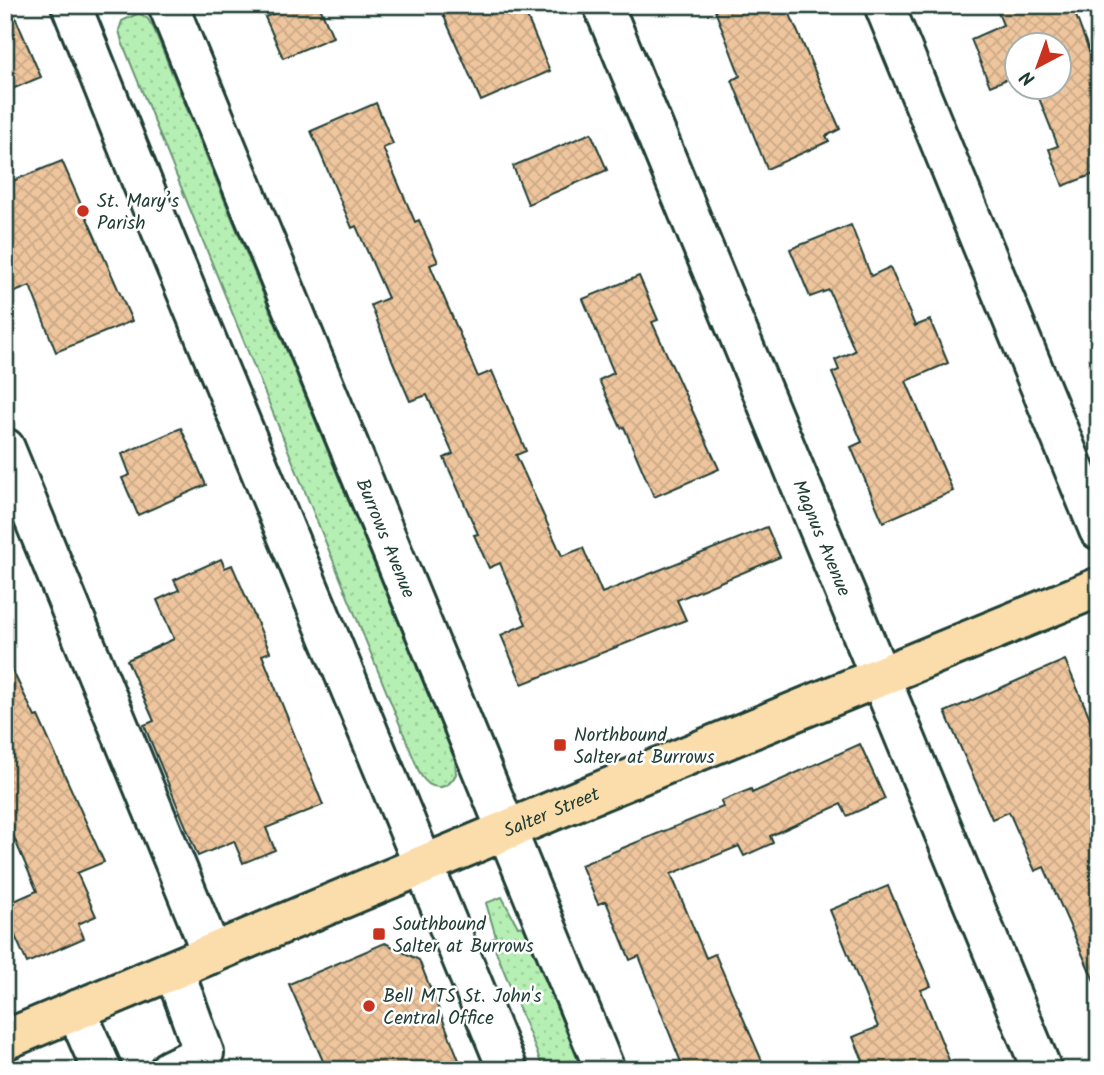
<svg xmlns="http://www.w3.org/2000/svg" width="1104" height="1075" font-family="Kalam,sans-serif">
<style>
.grass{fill:url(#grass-dots);stroke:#6a9674;stroke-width:2}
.building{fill:url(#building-cross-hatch);stroke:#1f3d34;stroke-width:2}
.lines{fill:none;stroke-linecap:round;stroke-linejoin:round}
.minor-casing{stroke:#1f3d34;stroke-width:44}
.major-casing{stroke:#1f3d34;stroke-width:44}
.minor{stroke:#fff;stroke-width:38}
.major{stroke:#faddab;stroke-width:38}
.poi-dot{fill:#c8321e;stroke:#fff;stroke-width:2.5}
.labels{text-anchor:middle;stroke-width:5;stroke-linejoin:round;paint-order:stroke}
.poi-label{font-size:19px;fill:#1f3d34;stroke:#fff;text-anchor:start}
.street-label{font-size:19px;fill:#1f3d34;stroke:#fff}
</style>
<defs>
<pattern id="grass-dots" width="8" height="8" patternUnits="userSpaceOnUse" patternTransform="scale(1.75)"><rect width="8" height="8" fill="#b6efb3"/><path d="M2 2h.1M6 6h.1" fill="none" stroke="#9cce9b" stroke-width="1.8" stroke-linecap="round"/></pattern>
<pattern id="building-cross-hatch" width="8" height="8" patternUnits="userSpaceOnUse" patternTransform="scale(1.75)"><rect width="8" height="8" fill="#eec59d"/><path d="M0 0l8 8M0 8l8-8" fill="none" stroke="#ca8"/></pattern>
</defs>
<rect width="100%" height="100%" fill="#fff"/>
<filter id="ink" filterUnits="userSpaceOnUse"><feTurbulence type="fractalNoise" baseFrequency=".0143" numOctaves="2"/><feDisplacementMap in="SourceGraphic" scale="14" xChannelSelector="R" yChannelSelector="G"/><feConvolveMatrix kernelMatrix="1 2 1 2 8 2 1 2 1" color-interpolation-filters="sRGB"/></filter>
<g filter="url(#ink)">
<g class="grass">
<path d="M139 13 148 19 154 29 455 760 456 774C447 792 430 791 420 774L122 42 119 30 122 21Z"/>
<path d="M502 897 518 927 523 926 582 1070H544L491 939 496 937 486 903Z"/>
</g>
<g class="building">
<path d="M5 5H10L41 77 5 92Z"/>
<path d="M294 5H319L333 37 283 58 265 17Z"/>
<path d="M439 5H522L550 71 481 101Z"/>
<path d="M713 5H786L840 129 826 136 829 141 767 169 732 80 740 76Z"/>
<path d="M995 5H1072L1099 78V172L1063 186 1049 149 1058 146 1035 88H1059V46H1017V75L990 86 971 39 1003 25Z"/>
<path d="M376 103 393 144 383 148 415 222 419 220 438 262 430 265 478 377 492 371 526 451 516 455 562 556 583 548 602 593 767 527 780 557 677 600 686 620 522 684 501 635 526 624 500 563 489 568 474 535 478 534 444 458 453 454 427 395 410 401 393 362 371 305 388 298 356 226 352 228 311 131Z"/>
<path d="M591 133 607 170 528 204 513 166Z"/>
<path d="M62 161 132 321 56 352 30 286 5 296V184Z"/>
<path d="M851 225 871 276 890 267 915 326 930 320 948 363 906 381 953 491 883 522 851 447 862 442 832 373 839 370 835 360 855 351 829 290 810 297 790 249Z"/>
<path d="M639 276 658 320 652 322 719 469 654 497 624 427 621 428 599 380 614 373 583 299Z"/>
<path d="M181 428 206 485 138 515 122 478 130 475 122 454Z"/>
<path d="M221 559 225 568 232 565 270 652 262 655 323 805 266 828 275 850 243 863 234 841 198 856 144 725 154 721 127 660 174 639 157 600 179 590 174 580Z"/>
<path d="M5 655 35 717 38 716 104 862 77 873 96 916 78 924 84 938 27 963 5 913V905L37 891 5 817Z"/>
<path d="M1065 660 1099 739V992L1044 867 1035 871 1009 812 992 819 945 712Z"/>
<path d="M860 744 885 799 847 816 841 804 770 836 773 843 744 856 739 846 671 874 706 958 715 954 766 1070H684L639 956 630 960 606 901 598 904 581 865 723 807 721 801 751 789 752 793Z"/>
<path d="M888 886 931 986 921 990 953 1070H867L853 1037 878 1027 830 910Z"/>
<path d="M385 943 419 960 463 1070H327L289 984Z"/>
</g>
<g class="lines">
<g class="minor-casing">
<g id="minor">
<path d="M71 5 166 242 508 1070"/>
<path id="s1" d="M168 5 605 1070"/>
<path id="s2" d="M603 5 1042 1070"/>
<path d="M884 5 1099 530"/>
<path d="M5 448 212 954"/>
<path d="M76 1010 102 1070"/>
<path d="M169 1070 204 1053 174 970"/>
</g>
</g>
<g class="major-casing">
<g id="major">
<path id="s3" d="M5 1040 552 811 1099 587"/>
</g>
</g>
<use href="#minor" class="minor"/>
<use href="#major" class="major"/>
</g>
</g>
<g class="poi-dot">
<circle cx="83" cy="211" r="7"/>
<rect x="553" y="738" width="14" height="14" rx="3.5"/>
<rect x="372" y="927" width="14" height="14" rx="3.5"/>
<circle cx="369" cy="1006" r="7"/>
</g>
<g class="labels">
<g class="poi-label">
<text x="97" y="207">St. Mary’s<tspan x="97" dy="22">Parish</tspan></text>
<text x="574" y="741">Northbound<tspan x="574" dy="22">Salter at Burrows</tspan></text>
<text x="393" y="930">Southbound<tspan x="393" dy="22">Salter at Burrows</tspan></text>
<text x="383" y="1002">Bell MTS St. John's<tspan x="383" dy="22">Central Office</tspan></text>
</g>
<g class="street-label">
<text dy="7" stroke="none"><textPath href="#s1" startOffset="576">Burrows Avenue</textPath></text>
<text dy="7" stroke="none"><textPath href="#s2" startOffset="576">Magnus Avenue</textPath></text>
<text dy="7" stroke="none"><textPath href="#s3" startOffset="592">Salter Street</textPath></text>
</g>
</g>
<rect width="1104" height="1075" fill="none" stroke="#fff" stroke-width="28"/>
<rect x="14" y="14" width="1076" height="1047" fill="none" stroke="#1f3d34" stroke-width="2.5" filter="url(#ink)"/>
<g transform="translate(1038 66) rotate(221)"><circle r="33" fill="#ffffff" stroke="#a5b1ae" stroke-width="2"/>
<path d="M0-5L12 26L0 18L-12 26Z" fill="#c8321e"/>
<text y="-10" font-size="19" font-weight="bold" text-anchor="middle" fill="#1f3d34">N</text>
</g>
</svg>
